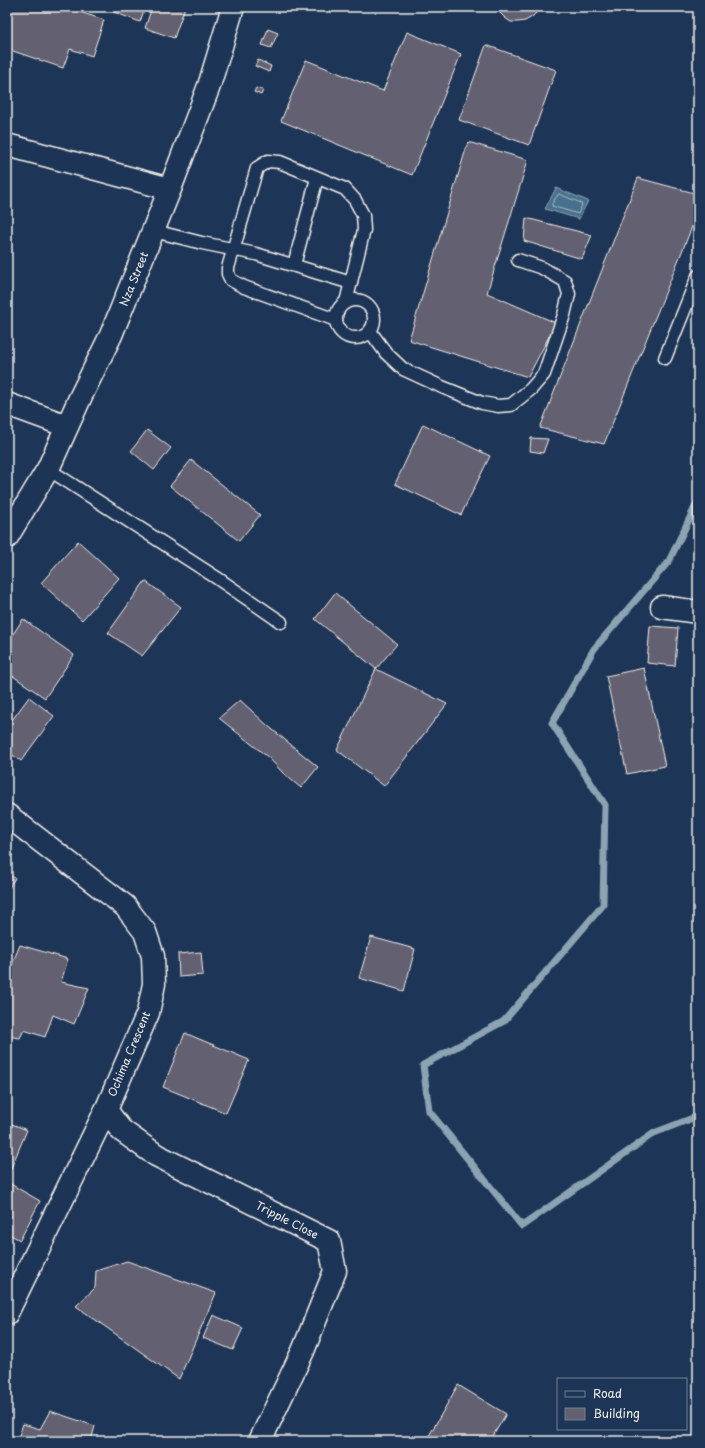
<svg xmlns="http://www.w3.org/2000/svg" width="705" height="1448" font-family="'Playpen Sans',sans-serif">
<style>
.water{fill:#46708d;stroke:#8ca4b1}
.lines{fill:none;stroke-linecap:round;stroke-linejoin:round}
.shore{stroke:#aebdc4;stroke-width:1}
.stream{stroke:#8ca4b1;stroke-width:7}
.building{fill:#646071;stroke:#f4f1e8}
.service-casing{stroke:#f4f1e8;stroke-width:15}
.minor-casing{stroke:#f4f1e8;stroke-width:25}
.tertiary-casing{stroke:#f4f1e8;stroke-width:25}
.service{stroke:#1d3557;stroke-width:12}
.minor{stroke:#1d3557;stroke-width:22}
.tertiary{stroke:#1d3557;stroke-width:22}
.labels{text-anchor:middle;stroke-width:3;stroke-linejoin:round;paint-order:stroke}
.street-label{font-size:11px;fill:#f4f1e8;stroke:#1d3557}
</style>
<rect width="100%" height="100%" fill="#1d3557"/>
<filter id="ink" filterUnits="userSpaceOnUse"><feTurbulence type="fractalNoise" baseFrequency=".025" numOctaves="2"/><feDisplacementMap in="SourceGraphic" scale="8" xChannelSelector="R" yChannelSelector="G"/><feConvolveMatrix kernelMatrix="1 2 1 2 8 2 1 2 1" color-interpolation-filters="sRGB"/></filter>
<g filter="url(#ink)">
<path class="water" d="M556 188 588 201 579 219 545 209Z"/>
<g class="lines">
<path class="shore" d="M559 194 581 203 582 205 578 214 552 206V204Z"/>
<path class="stream" d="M698 501 669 561 594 649 552 723 605 805 603 905 504 1021 423 1065 429 1111 522 1226 654 1133 698 1116"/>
</g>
<g class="building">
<path d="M12 7H79L77 11 104 20 92 56 70 49 63 68 7 49V21Z"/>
<path d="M112 7H145L140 22 111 11Z"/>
<path d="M152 7H185L174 38 145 28Z"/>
<path d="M497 7H539L537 12 532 17 525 21 518 22H511L505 18 500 13Z"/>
<path d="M268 29 278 33 271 48 262 45Z"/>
<path d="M407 32 461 54 412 175 281 121 306 60 383 91Z"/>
<path d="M486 45 556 70 529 145 459 120Z"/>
<path d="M258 60 271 66 269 72 255 66Z"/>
<path d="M256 88 263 90 261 95 254 92Z"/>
<path d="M468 142 528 160 487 293 556 323 528 377 409 340Z"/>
<path d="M638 178 698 194V212L604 444 540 428Z"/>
<path d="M526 218 592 235 582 259 524 241Z"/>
<path d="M423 424 490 456 461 515 395 484Z"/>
<path d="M147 430 171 448 154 470 131 451Z"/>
<path d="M531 438 548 439 543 453 530 451Z"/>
<path d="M191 460 260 515 239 541 170 486Z"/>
<path d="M78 541 119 578 82 620 41 583Z"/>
<path d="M145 581 181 607 142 656 108 633Z"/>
<path d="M335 593 397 644 376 669 315 619Z"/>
<path d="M23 619 74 655 45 698 7 672V643Z"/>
<path d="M650 626 678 628 675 666 647 663Z"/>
<path d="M698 632V662L693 633Z"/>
<path d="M644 668 665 766 627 774 606 676Z"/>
<path d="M376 669 447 704 384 786 337 750Z"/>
<path d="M29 697 54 716 21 761 7 751V727Z"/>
<path d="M240 700 267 725 318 767 301 788 283 773 269 758 219 718Z"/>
<path d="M7 874 15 878 7 891Z"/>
<path d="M371 937 415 949 404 991 359 978Z"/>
<path d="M20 945 68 959 61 982 89 988 74 1024 53 1015 45 1037 24 1030 20 1038 7 1036V976Z"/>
<path d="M201 952 203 975 179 977 178 954Z"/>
<path d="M185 1033 249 1060 226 1113 163 1087Z"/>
<path d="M7 1122 27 1130 8 1175 7 1174Z"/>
<path d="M7 1182 40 1201 20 1240 7 1233Z"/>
<path d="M127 1261 216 1293 179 1379 76 1306 95 1288 96 1271Z"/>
<path d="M213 1315 243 1328 233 1350 203 1338Z"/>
<path d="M458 1385 506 1414 490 1441H426Z"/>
<path d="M50 1411 95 1426 91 1441H17L23 1424 40 1429Z"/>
</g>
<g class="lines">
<g class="service-casing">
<g id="service">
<path d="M154 231 202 243 256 254 351 283"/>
<path d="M294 265 317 178"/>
<circle cx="355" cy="319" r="19"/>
<path d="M336 320 244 287 231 280 228 274V268L257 168 268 161 280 162 345 189 355 200 363 215 364 230 346 302"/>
<path d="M370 331 386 353 403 369 442 387 482 403 498 406 511 405 531 389 544 374 564 315 569 294 565 281 542 268 518 260"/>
<path d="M665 358 698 276"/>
<path d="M48 469 217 578 281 622"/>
</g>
</g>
<g class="minor-casing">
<g id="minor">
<path d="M7 145 170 189"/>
<path d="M7 404 67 426"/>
<path d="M662 607 698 612"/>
<path d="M7 815 125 906 145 932 153 956 154 984 148 1013 106 1110 7 1313"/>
<path d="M106 1110 121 1130 156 1155 329 1241 335 1271 303 1351 260 1441"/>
</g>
</g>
<g class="tertiary-casing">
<path id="tertiary" d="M7 537 48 469 80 398 111 335 170 189 209 86 233 7"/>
</g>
<use href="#service" class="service"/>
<use href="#minor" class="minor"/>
<use href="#tertiary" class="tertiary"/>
</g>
</g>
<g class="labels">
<g class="street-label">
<text transform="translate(134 279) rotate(-68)" y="4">Nza Street</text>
<text transform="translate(129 1054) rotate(-67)" y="4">Ochima Crescent</text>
<text transform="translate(287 1220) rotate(27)" y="4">Tripple Close</text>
</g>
</g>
<rect width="705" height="1448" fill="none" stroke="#1d3557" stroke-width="24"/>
<rect x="12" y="12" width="681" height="1424" fill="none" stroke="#f4f1e8" stroke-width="1.5" filter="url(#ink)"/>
<rect x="557" y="1378" width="130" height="52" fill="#1d3557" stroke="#738091"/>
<rect x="565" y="1391" width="20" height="6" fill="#1d3557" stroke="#738091"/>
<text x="593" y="1398" font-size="12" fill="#f4f1e8">Road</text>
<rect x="565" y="1408" width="20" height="12" fill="#646071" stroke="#738091"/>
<text x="593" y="1418" font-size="12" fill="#f4f1e8">Building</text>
</svg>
